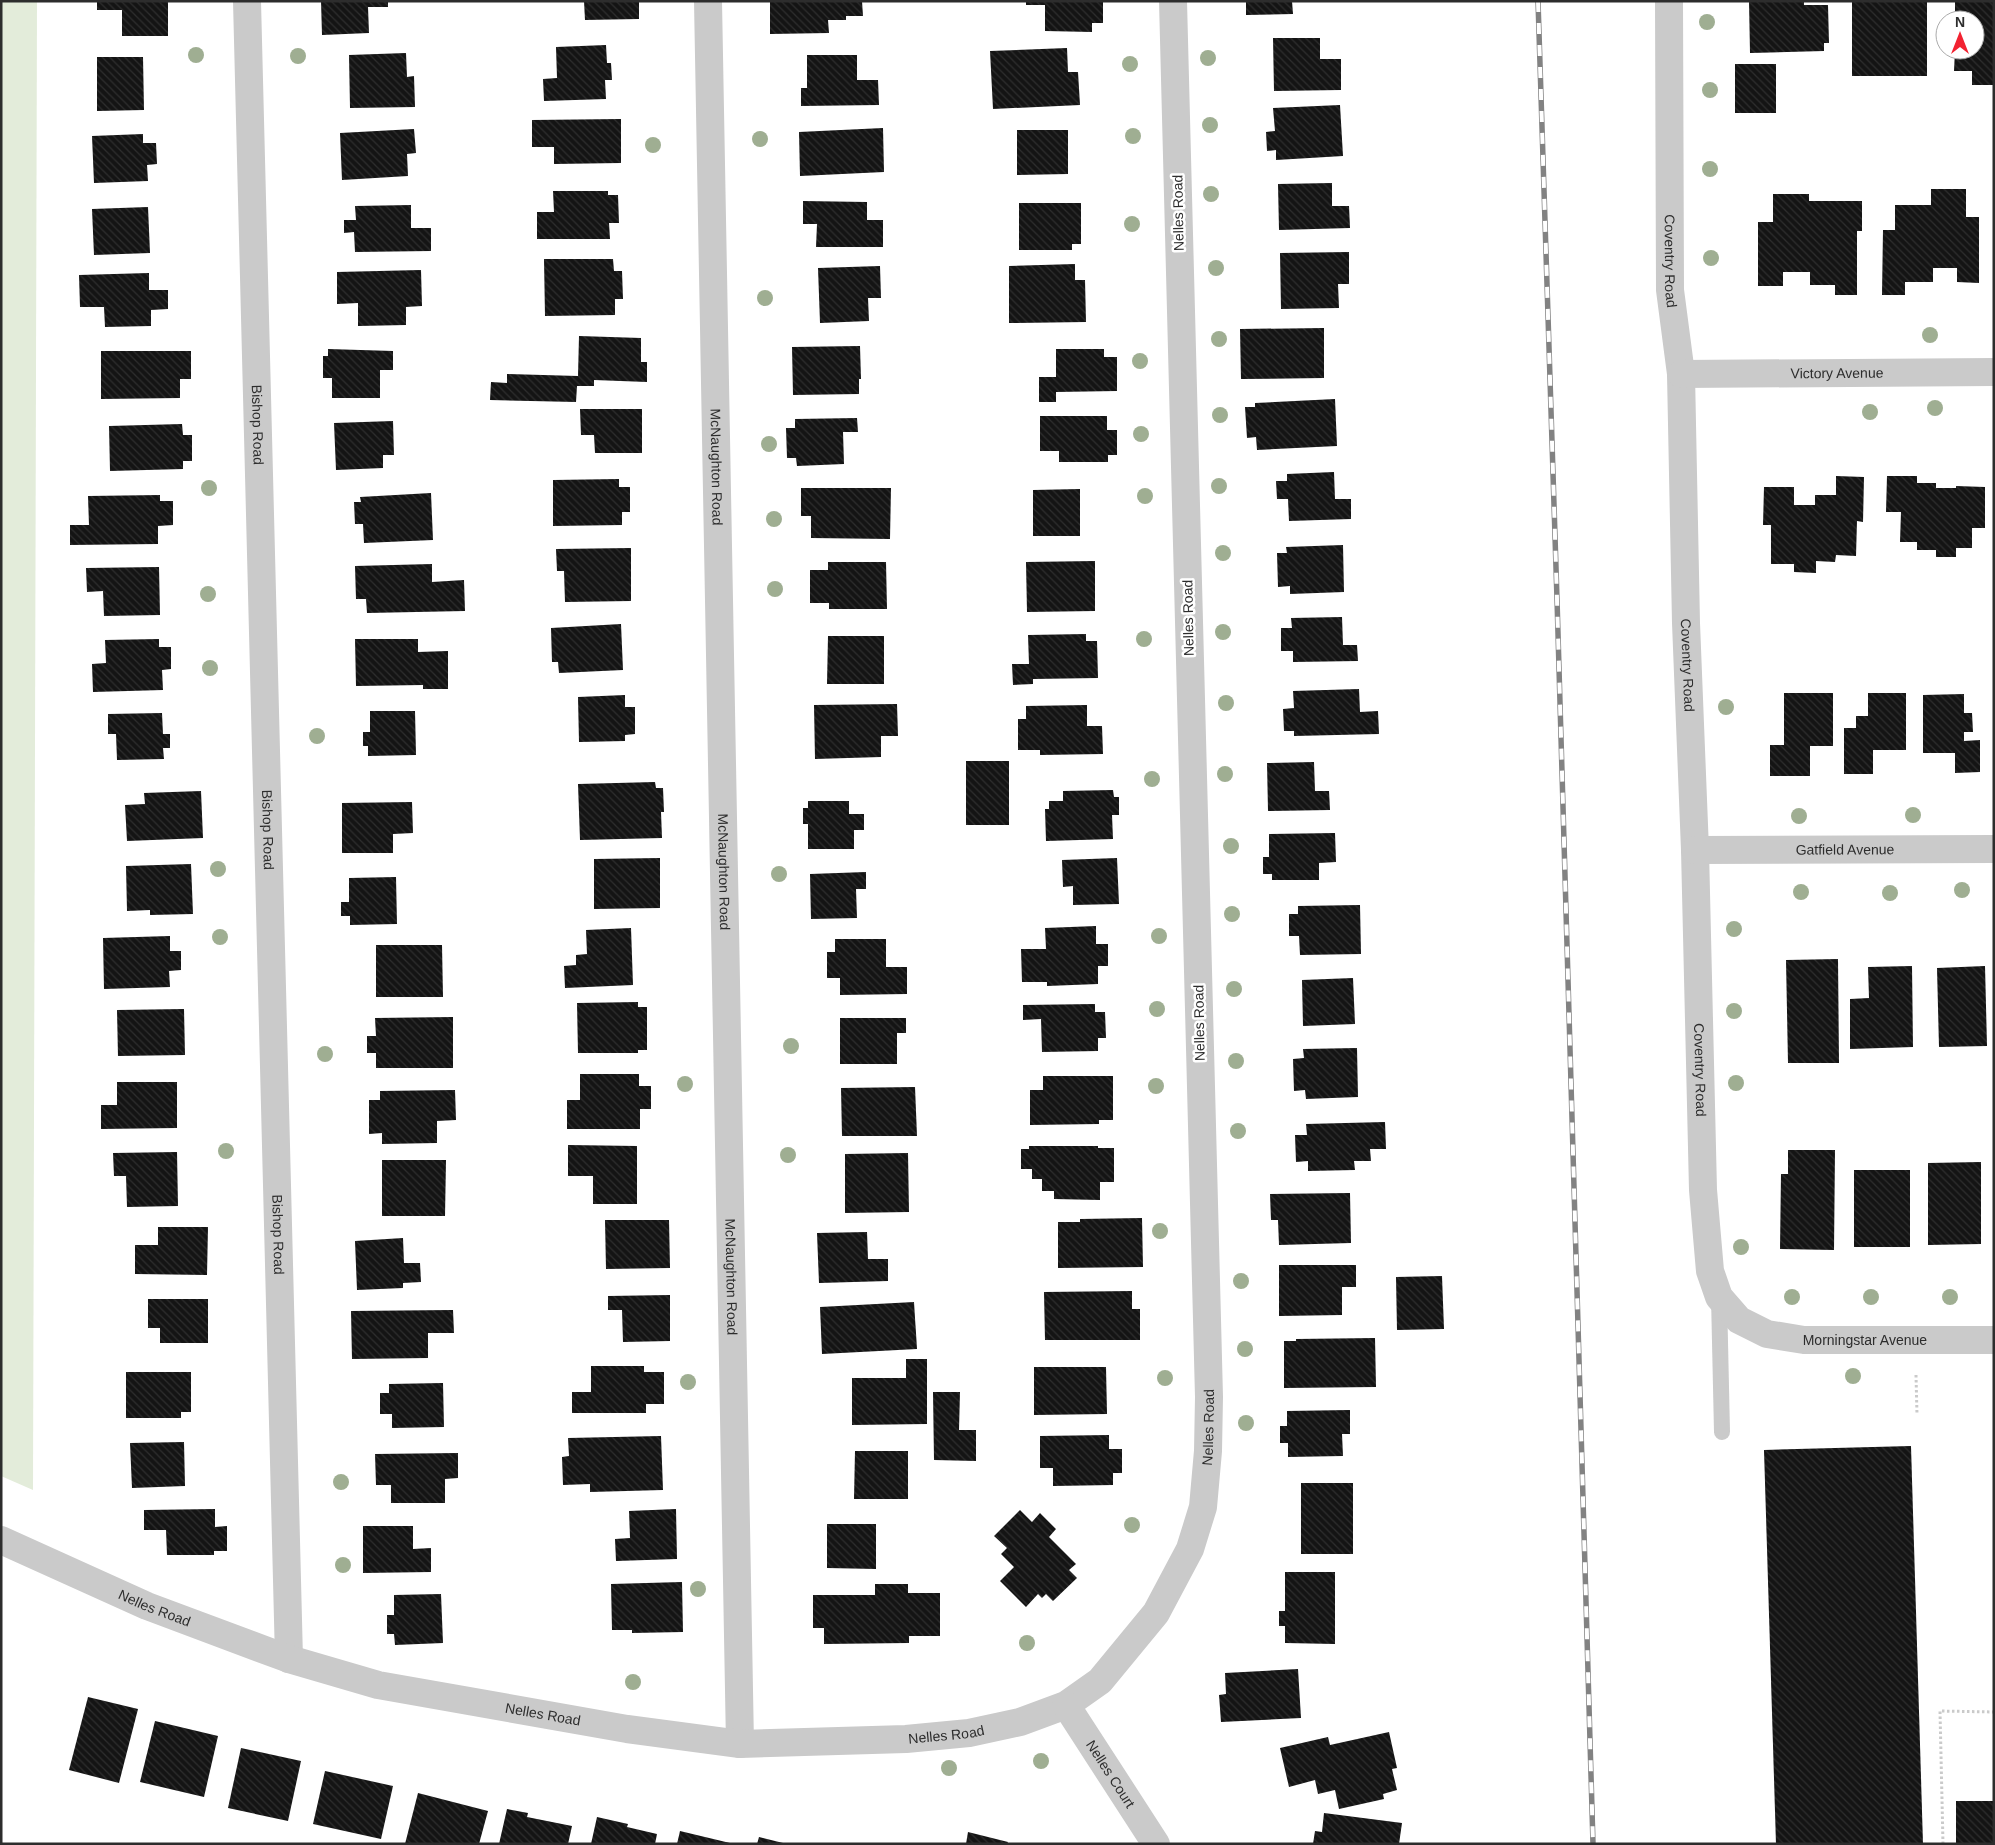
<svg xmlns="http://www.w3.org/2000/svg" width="1995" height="1845" font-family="Arial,sans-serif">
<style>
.green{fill:#e3ecda}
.building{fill:url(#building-back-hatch)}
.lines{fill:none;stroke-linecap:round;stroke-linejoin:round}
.path{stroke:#cacaca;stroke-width:3;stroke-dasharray:2.5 2.5;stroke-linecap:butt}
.service{stroke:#cacaca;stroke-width:16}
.minor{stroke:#cacaca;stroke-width:28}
.rail-casing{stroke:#828282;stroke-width:5.5}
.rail{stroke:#fff;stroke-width:4;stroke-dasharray:11;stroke-linecap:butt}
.tree{fill:#9fae92}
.labels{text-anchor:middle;stroke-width:5;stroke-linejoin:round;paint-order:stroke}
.street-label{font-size:14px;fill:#2d2d2d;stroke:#fff}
</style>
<defs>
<pattern id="building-back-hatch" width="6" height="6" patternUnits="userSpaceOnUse" patternTransform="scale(1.25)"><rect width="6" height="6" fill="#141414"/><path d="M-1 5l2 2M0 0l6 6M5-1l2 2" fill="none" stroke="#2e2e2e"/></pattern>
</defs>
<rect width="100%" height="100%" fill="#fff"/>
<path class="green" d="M1 1H37L33 1490 1 1476Z"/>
<g class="building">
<path d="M97 1H168V36H122V10H97Z"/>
<path d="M321 1H388V7H368L369 33 322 35Z"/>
<path d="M584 1H639V19L585 20Z"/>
<path d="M770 1H862L863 16H846V20H828L829 33 770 34Z"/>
<path d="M1026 1H1103V23H1092V32L1045 31V5H1026Z"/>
<path d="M1246 1H1292L1293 14 1246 15Z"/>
<path d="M1749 1H1804V5H1828L1829 43H1824V51L1750 53Z"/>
<rect x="1852" y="1" width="75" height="75"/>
<path d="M1955 1H1994V85H1972V71H1954L1955 50H1975V20H1955Z"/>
<path d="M1273 38H1320V59H1341V90L1274 91Z"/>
<path d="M606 45 607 63H611L612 80H605L606 99 544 101 543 79 557 78 556 47Z"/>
<path d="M1067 48 1068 72H1078L1080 105 993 109 990 51Z"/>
<path d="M406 53 407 77 414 76 415 107 350 108 349 55Z"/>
<path d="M807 55H857V80H878L879 105 801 106V88H807Z"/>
<path d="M97 57H143L144 110 97 111Z"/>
<rect x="1735" y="64" width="41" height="49"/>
<path d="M1340 105 1343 156 1276 160V150L1267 151 1266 132 1275 131 1273 108Z"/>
<path d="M621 119V163L554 164V147H532V120Z"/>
<path d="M883 128 884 172 800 176 799 132Z"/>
<path d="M414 129 416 153 407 154 408 176 342 180 340 133Z"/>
<path d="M1017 130H1068V174L1017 175Z"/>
<path d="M143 134V143H156L157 164 147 165 148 181 94 183 92 136Z"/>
<path d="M1332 183V206H1349L1350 228 1279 230 1278 184Z"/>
<path d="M1931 189H1966V217H1979V283L1957 282V268H1933V282H1905V295H1882L1883 230H1895V205H1931Z"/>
<path d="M553 191H608V195H618L619 223H609L610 239H537V212H554Z"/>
<path d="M1773 194H1809V201H1862V231H1857V295H1835V285H1810V272H1783V286H1758V222H1773Z"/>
<path d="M803 201 867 202V220H883V247H816L817 224H803Z"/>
<path d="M1019 203H1081V244H1072V250H1019Z"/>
<path d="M411 205V228H431V251L355 252 354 232 344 233V220H356L355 206Z"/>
<path d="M148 207 150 253 94 255 92 209Z"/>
<path d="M1349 252V284H1338L1339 308 1281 309 1280 253Z"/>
<path d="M544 259H613L614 271H622L623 299H615V315L545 316Z"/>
<path d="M1075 264V280H1085L1086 322 1009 323V266Z"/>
<path d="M880 266 881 298H868L869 321 820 323 818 268Z"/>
<path d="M421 270 422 306 406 307V325L358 326V303L337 304V272Z"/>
<path d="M149 273V290H168V309L151 310V326L105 327 104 307H80L79 275Z"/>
<path d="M1324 328V378L1241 379 1240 329Z"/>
<path d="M579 336 641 338V362H647V382L594 380V386H577L576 402 490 400 491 382 507 383V374L578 376Z"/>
<path d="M860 346 861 379H859V394L793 395 792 347Z"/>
<path d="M328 349 393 351V370H380V398H332V378H323V356H328Z"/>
<path d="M1056 349H1104V357H1117V391L1056 392V402H1039V377H1056Z"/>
<path d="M101 351H191V379H180V398L101 399Z"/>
<path d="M1335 399 1337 446 1257 450 1256 437 1247 438 1245 407H1255V403Z"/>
<path d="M580 409H642V453H595L594 435H581Z"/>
<path d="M1040 416H1107V430H1117V455H1108V462H1059V451H1040Z"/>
<path d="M857 418 858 432H843L844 464 797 466 796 458H787L786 428H795V419Z"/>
<path d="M393 421 394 455H383V468L336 470 334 423Z"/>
<path d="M182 424 183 435H192V461H183V469L110 471 109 426Z"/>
<path d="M1334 472 1335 499H1351V519L1289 521 1288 499H1277L1276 481H1287V474Z"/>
<path d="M1836 476 1864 477 1863 522 1857 521 1856 556 1836 555 1835 562 1816 561V573L1794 572V564H1771V525H1763L1764 487H1794V505H1815V495H1836Z"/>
<path d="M1887 476H1917V483H1936V488H1956V486L1985 487V528H1972V548H1956V557H1936V550H1917V542H1900L1901 512H1886Z"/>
<path d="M619 479V487H630V512H622V525L553 526V480Z"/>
<path d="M801 488H891L890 539 811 538V516H801Z"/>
<path d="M1080 489V536H1033V490Z"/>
<path d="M431 493 433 540 364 543 363 524H355L354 502H361L360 497Z"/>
<path d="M160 495V501H173V525L158 526V544L70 545V525H89L88 496Z"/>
<path d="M1343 545 1344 592 1290 594V586L1278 587 1277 553H1287L1286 547Z"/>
<path d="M631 548V601L565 602 564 571H557L556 549Z"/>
<path d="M1095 561V611L1027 612 1026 562Z"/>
<path d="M828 562H886L887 609H829V603H810V570H828Z"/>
<path d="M432 564V582L464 580 465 611 367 613 366 599H356L355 566Z"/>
<path d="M159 567 160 615 104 616 103 591 87 592 86 568Z"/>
<path d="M1342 617 1343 645H1357L1358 661 1293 662V651H1281V628H1292L1291 618Z"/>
<path d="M621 624 623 670 559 673 558 662H552L551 628Z"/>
<path d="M1086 634V641H1097L1098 678 1033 679V684L1013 685 1012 664H1029L1028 635Z"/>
<path d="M828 636H884V684H827Z"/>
<path d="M159 639V647H171V669L162 670 163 690 93 692 92 664 106 663 105 640Z"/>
<path d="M355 639H418V652L448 651V689H423V685L356 686Z"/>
<path d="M1359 689 1360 712 1378 711 1379 734 1294 736V731H1284L1283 709 1294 708 1293 691Z"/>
<path d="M1784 693H1833V746H1810V776H1770V745H1784Z"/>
<path d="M1868 693H1906V750H1873V774H1844V728H1856V716H1868Z"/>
<path d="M1964 694V713H1972L1973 732H1964V741L1980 740V772L1955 773V753H1923V695Z"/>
<path d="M625 695V707H635V734L625 735V741L579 742 578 697Z"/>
<path d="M897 704 898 736H881V757L815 759 814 705Z"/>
<path d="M1087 705V726H1102L1103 754 1040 755V750H1018V719H1026V706Z"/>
<path d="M370 711H415L416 755 368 756V746H363V732H370Z"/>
<path d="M162 713 163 734H170V748H163L164 759 117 760 116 734H108V714Z"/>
<rect x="966" y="761" width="43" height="64"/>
<path d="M1314 762 1315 791H1329L1330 810 1268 811 1267 763Z"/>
<path d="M655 782 656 788H663L664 812H661L662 838 580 840 578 784Z"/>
<path d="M1113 790 1114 797H1119V815H1112L1113 839 1046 841 1045 809H1049V801H1063V791Z"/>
<path d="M201 791 203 838 127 841 125 805 145 804 144 793Z"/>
<path d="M808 801H849V814H864V830H854V849H808V824H803V808H808Z"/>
<path d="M412 802 413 833 393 834V853H342V803Z"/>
<path d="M1335 833 1336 862 1319 863V880H1272V874H1263V857H1269V834Z"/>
<path d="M660 858V908L594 909V859Z"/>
<path d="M1117 858 1119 904 1073 905V886L1063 887 1062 860Z"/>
<path d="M191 864 193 914 150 915V910L127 911 126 866Z"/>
<path d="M866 872V889H856L857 918 811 919 810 874Z"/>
<path d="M396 877 397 924 350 925V916H341V902H349V878Z"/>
<path d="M1360 905 1361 954 1300 955 1299 936H1289V914H1298V906Z"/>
<path d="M1096 926V944H1108V966H1098V984L1047 986V982H1022L1021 949H1046L1045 928Z"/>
<path d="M631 928 633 985 565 988 564 966 576 965V955L587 954 586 930Z"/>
<path d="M170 936V951H181V970L169 971 170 987 104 989 103 938Z"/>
<path d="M835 939H886V967H907V994L840 995V978H827V952H835Z"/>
<path d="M376 945H442L443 997H376Z"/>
<path d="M1838 959 1839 1063H1788L1786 960Z"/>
<path d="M1912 966 1913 1047 1850 1049V999L1869 998 1868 967Z"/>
<path d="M1985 966 1987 1046 1939 1047 1937 968Z"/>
<path d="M1353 978 1355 1024 1303 1026 1302 980Z"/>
<path d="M638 1002V1007H647V1050H638V1053H578L577 1003Z"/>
<path d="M1095 1004V1012H1105L1106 1038H1098V1051L1042 1052 1041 1019 1023 1020V1005Z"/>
<path d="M184 1009 185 1055 118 1056 117 1010Z"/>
<path d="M453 1017V1068H376V1053H367V1036H376L375 1018Z"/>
<path d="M840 1018H906V1033H897V1064H840Z"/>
<path d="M1357 1048 1358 1097 1306 1099 1305 1090 1294 1091 1293 1059 1304 1058 1303 1049Z"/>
<path d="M580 1074H639V1086H651V1109H640V1129H567V1100H580Z"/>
<path d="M1043 1076H1113V1120H1099V1124L1030 1125V1090H1043Z"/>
<path d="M117 1082H177V1128L101 1129V1105H117Z"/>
<path d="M915 1087 917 1136H842L841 1088Z"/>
<path d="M455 1090 456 1120 437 1121V1143L382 1144V1133L369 1134V1100H380V1091Z"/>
<path d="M1385 1122 1386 1149H1370L1371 1161H1354L1355 1170 1308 1171V1161L1296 1162 1295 1135H1307L1306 1124Z"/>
<path d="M568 1145 637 1146V1204H593V1176H568Z"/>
<path d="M1029 1146H1098V1148H1114V1182H1100V1200L1054 1199V1191H1042V1179H1032V1169H1021V1149H1029Z"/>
<path d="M1788 1150H1835L1834 1250 1780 1249 1781 1174H1788Z"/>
<path d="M177 1152 178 1206 127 1207 126 1176H114L113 1153Z"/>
<path d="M908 1153 909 1212 845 1213V1154Z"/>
<path d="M382 1160H446L445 1216H382Z"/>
<path d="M1981 1162V1244L1928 1245V1163Z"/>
<rect x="1854" y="1170" width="56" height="77"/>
<path d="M1350 1193 1351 1243 1279 1245 1278 1220H1271L1270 1194Z"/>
<path d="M1142 1218 1143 1267 1058 1268V1222H1080V1219Z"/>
<path d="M605 1220H669L670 1268 606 1269Z"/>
<path d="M158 1227H208L207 1275 135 1274V1245H158Z"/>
<path d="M867 1232 868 1259H888V1281L819 1283 817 1233Z"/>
<path d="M403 1238 404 1263H420L421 1282 403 1283V1288L357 1290 355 1241Z"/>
<path d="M1279 1265H1356V1287H1342V1315L1279 1316Z"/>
<path d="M1442 1276 1444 1329 1397 1330 1396 1277Z"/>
<path d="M1132 1291V1309H1140V1340H1045L1044 1292Z"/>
<path d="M670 1295V1341L623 1342 622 1310H608V1296Z"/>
<path d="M148 1299H208V1343H160V1328H148Z"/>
<path d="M914 1302 917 1349 822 1354 820 1307Z"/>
<path d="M453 1310 454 1333H428V1358L352 1359 351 1311Z"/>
<path d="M1375 1338 1376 1387 1284 1388V1341H1296V1339Z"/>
<path d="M906 1359H927V1424L852 1425V1378H906Z"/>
<path d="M591 1366H644V1372H664V1404H646V1413H572V1392H591Z"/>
<path d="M1034 1367H1106L1107 1414 1034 1415Z"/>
<path d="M126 1372H191V1412H181V1418H126Z"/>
<path d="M443 1383 444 1427 392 1428V1414H380V1393H389V1384Z"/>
<path d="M933 1392H960L959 1430H976V1461L934 1460Z"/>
<path d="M1350 1410V1434H1342L1343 1456 1288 1457V1443H1280V1426H1287V1411Z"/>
<path d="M1109 1435V1449H1122V1473H1113V1485L1053 1486V1468H1040V1436Z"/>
<path d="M661 1436 663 1490 590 1492V1484L563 1485 562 1457 569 1456 568 1438Z"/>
<path d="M184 1442 185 1486 132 1488 130 1443Z"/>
<path d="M1911 1446 1923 1844H1776L1764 1450Z"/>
<path d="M855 1451H908V1499H854Z"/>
<path d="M458 1453V1478L445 1479V1503H391V1485H376L375 1454Z"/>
<rect x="1301" y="1483" width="52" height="71"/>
<path d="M215 1509V1527L227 1526V1551H214V1555H167L166 1530H144V1510Z"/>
<path d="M676 1509 677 1559 616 1561 615 1539 630 1538 629 1511Z"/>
<path d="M1020 1510 1032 1522 1040 1513 1056 1529 1049 1537 1076 1564 1069 1570 1077 1578 1053 1601 1046 1594 1042 1598 1038 1594 1026 1607 1000 1581 1014 1567 1001 1554 1007 1548 994 1536Z"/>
<path d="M827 1524H876V1569L827 1568Z"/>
<path d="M363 1526H413V1549L431 1548V1572L363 1573Z"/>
<path d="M1285 1572H1335V1644L1285 1643V1626H1279V1611H1285Z"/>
<path d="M682 1582 683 1632 632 1633V1630H612L611 1584Z"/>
<path d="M875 1584H908V1593H940V1636H909V1643L824 1644V1628H813V1595H875Z"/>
<path d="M441 1594 443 1643 395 1645 394 1634H387V1615H394V1595Z"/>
<path d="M1298 1669 1301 1718 1221 1722 1219 1695 1226 1694 1225 1673Z"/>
<path d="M88 1697 138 1709 119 1783 69 1770Z"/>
<path d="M155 1721 218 1736 204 1797 140 1782Z"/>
<path d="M1389 1732 1397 1768 1392 1769 1397 1790 1383 1794 1384 1799 1339 1809 1335 1790 1318 1794 1315 1780 1289 1787 1280 1748 1328 1737 1330 1745Z"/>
<path d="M241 1748 301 1761 288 1821 228 1808Z"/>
<path d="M325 1771 393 1786 381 1839 313 1824Z"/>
<path d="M418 1793 488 1811 479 1844H405Z"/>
<rect x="1956" y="1801" width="38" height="43"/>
<path d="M507 1809 528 1813 527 1817 572 1826 568 1844H499Z"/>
<path d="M1324 1813 1402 1823 1399 1844H1313L1315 1831 1322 1832Z"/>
<path d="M597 1817 628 1824 627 1827 657 1834 655 1844H591Z"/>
<path d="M680 1831 730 1843V1844H677Z"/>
<path d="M968 1832 1008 1842 1007 1844H966Z"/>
<path d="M759 1837 783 1843V1844H757Z"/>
</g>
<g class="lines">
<g class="path">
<path d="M1916 1375 1917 1415"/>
<path d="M1943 1844 1940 1711 1994 1712"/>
</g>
<path class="service" d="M1719 1297 1722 1432"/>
<g class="minor">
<path id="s1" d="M247 1 289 1659"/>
<path id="s2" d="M708 1 740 1744"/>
<path id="s3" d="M1669 1 1670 290 1681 374 1686 623 1695 850 1703 1190 1710 1271 1719 1297 1739 1320 1767 1334 1804 1340H1994"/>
<path id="s4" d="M1681 374 1994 372"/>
<path id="s5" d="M1695 850 1994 849"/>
<path id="s6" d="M1 1540 147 1606 289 1659 378 1685 627 1729 740 1744 906 1739 969 1733 1020 1722 1066 1705 1100 1681 1156 1613 1190 1549 1203 1507 1208 1451 1209 1397 1173 1"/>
<path id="s7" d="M1066 1705 1156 1844"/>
</g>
<g class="rail-casing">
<path id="rail" d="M1538 1 1557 599 1593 1844"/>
</g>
<use href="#rail" class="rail"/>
</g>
<g class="tree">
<circle cx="1707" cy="22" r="8"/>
<circle cx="196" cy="55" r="8"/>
<circle cx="298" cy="56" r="8"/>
<circle cx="1208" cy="58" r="8"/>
<circle cx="1130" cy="64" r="8"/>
<circle cx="1710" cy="90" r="8"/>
<circle cx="1210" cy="125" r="8"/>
<circle cx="1133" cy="136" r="8"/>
<circle cx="760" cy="139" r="8"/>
<circle cx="653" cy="145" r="8"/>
<circle cx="1710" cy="169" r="8"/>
<circle cx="1211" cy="194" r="8"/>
<circle cx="1132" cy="224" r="8"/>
<circle cx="1711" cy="258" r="8"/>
<circle cx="1216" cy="268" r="8"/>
<circle cx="765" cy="298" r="8"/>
<circle cx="1930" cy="335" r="8"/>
<circle cx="1219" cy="339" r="8"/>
<circle cx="1140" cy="361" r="8"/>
<circle cx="1935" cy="408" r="8"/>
<circle cx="1870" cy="412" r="8"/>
<circle cx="1220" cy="415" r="8"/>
<circle cx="1141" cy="434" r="8"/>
<circle cx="769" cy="444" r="8"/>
<circle cx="1219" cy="486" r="8"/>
<circle cx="209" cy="488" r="8"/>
<circle cx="1145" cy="496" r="8"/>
<circle cx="774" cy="519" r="8"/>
<circle cx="1223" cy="553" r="8"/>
<circle cx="775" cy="589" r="8"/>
<circle cx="208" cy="594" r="8"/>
<circle cx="1223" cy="632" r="8"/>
<circle cx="1144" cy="639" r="8"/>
<circle cx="210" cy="668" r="8"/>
<circle cx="1226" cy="703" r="8"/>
<circle cx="1726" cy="707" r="8"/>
<circle cx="317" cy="736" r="8"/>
<circle cx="1225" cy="774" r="8"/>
<circle cx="1152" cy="779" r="8"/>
<circle cx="1913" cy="815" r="8"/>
<circle cx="1799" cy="816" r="8"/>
<circle cx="1231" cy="846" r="8"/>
<circle cx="218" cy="869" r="8"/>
<circle cx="779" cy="874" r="8"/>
<circle cx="1962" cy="890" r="8"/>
<circle cx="1801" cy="892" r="8"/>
<circle cx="1890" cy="893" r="8"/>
<circle cx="1232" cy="914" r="8"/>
<circle cx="1734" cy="929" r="8"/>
<circle cx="1159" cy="936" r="8"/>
<circle cx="220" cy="937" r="8"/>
<circle cx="1234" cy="989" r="8"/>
<circle cx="1157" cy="1009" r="8"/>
<circle cx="1734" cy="1011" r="8"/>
<circle cx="791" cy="1046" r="8"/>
<circle cx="325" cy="1054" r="8"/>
<circle cx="1236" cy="1061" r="8"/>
<circle cx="1736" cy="1083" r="8"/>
<circle cx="685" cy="1084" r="8"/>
<circle cx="1156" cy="1086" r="8"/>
<circle cx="1238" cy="1131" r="8"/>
<circle cx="226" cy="1151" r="8"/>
<circle cx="788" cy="1155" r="8"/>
<circle cx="1160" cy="1231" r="8"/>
<circle cx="1741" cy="1247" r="8"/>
<circle cx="1241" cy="1281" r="8"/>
<circle cx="1792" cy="1297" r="8"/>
<circle cx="1871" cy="1297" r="8"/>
<circle cx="1950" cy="1297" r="8"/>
<circle cx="1245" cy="1349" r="8"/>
<circle cx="1853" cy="1376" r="8"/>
<circle cx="1165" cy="1378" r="8"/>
<circle cx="688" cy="1382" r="8"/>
<circle cx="1246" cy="1423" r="8"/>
<circle cx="341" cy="1482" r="8"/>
<circle cx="1132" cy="1525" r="8"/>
<circle cx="343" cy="1565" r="8"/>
<circle cx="698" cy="1589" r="8"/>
<circle cx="1027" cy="1643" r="8"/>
<circle cx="633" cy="1682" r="8"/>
<circle cx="1041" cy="1761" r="8"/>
<circle cx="949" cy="1768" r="8"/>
</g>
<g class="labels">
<g class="street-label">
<text transform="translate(1178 213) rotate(-91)" y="5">Nelles Road</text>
<text dy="5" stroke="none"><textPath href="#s3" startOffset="260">Coventry Road</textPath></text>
<text dy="5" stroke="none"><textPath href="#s4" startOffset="156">Victory Avenue</textPath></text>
<text dy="5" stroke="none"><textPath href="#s1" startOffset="424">Bishop Road</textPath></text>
<text dy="5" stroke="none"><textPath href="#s2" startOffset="466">McNaughton Road</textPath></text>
<text transform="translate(1188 618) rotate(-91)" y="5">Nelles Road</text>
<text dy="5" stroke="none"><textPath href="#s3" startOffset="665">Coventry Road</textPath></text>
<text dy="5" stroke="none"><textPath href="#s1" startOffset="829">Bishop Road</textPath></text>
<text dy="5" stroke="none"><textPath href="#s5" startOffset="150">Gatfield Avenue</textPath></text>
<text dy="5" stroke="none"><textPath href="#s2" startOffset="871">McNaughton Road</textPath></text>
<text transform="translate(1199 1023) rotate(-91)" y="5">Nelles Road</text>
<text dy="5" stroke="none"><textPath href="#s3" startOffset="1070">Coventry Road</textPath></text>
<text dy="5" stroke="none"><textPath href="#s1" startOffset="1234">Bishop Road</textPath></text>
<text dy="5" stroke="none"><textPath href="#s2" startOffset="1276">McNaughton Road</textPath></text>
<text dy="5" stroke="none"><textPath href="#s3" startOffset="1459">Morningstar Avenue</textPath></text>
<text dy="5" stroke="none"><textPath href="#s6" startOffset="1428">Nelles Road</textPath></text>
<text dy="5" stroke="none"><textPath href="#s6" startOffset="168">Nelles Road</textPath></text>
<text dy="5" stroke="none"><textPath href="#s6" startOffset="572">Nelles Road</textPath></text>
<text dy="5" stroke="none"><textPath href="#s6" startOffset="978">Nelles Road</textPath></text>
<text dy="5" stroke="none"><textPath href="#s7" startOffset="82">Nelles Court</textPath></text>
</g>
</g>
<rect width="1995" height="1845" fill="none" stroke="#2d2d2d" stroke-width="5"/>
<g transform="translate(1960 35)"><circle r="24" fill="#ffffff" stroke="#ababab"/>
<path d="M0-4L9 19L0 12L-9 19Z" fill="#f22231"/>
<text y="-8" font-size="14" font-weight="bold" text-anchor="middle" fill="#2d2d2d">N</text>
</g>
</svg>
